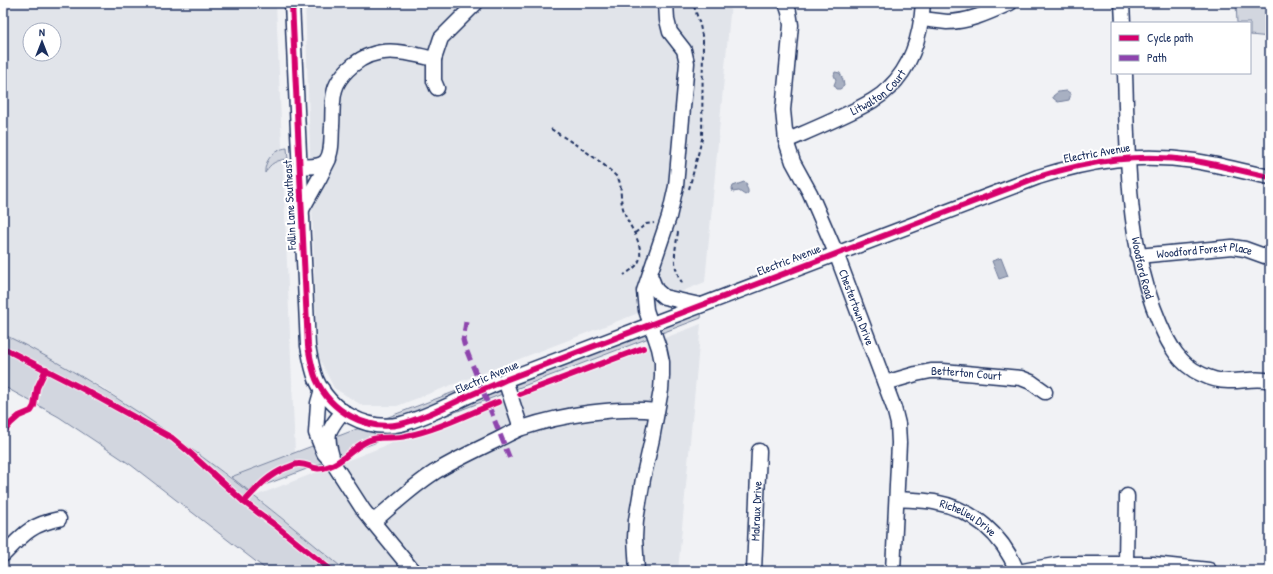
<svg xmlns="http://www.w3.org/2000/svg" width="1273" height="574" font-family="'Patrick Hand',sans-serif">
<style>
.built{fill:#e1e4ea;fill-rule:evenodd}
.green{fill:#d2d6df;stroke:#76829e}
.water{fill:#a8b0c2;stroke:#707c9a}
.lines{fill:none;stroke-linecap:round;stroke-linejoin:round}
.minor-casing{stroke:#1b2f5e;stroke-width:17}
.path{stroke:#1b2f5e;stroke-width:2;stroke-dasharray:4 3;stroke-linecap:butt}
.minor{stroke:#fff;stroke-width:14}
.quiet{stroke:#8e44ad;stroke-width:5;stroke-dasharray:10 5;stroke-linecap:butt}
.cycleway-casing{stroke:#fff;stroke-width:8}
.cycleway{stroke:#d6006c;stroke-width:6}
.labels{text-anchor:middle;stroke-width:4;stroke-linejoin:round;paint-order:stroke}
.street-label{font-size:12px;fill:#1b2f5e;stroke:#fff}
</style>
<rect width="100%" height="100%" fill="#f1f2f5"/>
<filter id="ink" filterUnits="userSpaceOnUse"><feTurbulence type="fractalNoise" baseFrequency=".025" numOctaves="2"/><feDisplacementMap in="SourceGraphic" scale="8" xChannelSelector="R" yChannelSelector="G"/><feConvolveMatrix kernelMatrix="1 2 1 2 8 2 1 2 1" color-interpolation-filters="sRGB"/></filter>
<g filter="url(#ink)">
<g class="built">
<path d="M3 3H276L295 453 231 477 102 387 3 335ZM30 30H54V54H30Z"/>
<path d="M305 3H731L705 282 673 295 649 309 397 406H363L334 388 317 354Z"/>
<path d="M701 324 678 571H345L255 496Z"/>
</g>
<g class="green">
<path d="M1236 3H1270V37L1250 35V23H1237Z"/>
<path d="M287 148 288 159C277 160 270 163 265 173 264 161 274 149 287 148Z"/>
<path d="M703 297 701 318 249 491 231 477Z"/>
<path d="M3 334C131 397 237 480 346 571H268L131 465 59 417 3 386Z"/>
</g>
<g class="water">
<path d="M835 72 840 73 843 80 844 86 840 89H837L834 85 836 80 834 75Z"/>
<path d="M1067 91 1071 94 1069 100 1058 102 1053 98V96L1058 92Z"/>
<path d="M744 182 747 184 746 186 748 190V193L745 195 739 191 733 192 732 189 733 186Z"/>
<path d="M1001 258 1008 276 999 279 992 261Z"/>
</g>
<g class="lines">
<g class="minor-casing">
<g id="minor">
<path d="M292 3 308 346C310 357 312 369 316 379 330 411 367 432 401 424 424 418 445 407 466 397 479 391 492 386 505 380L1038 177C1092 160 1139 153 1195 161 1220 165 1245 172 1270 177"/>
<path id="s1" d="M786 3 789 12 791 25 783 110 786 141 793 162 810 193 836 253 894 408 898 424 899 443 893 571"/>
<path d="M1122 3 1123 23"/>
<path d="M922 19C930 20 939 21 947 22 969 22 990 12 1010 3"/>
<path id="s2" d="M1125 73C1128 157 1126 246 1160 324 1169 345 1180 365 1201 374 1209 378 1219 381 1228 381 1241 382 1256 377 1270 381"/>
<path d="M437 88 434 81V59L441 38 476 3"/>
<path id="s3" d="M786 141C809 131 833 121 855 110 867 104 879 98 889 88 912 66 921 34 923 3"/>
<path d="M300 167C307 166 320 168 326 161 333 153 331 136 332 126 333 113 331 96 337 84 341 76 347 70 353 65 378 44 405 52 434 59"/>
<path d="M301 211 320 177 329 159"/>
<path id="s4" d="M1138 256 1232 247 1245 249 1270 258"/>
<path d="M650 275 656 290 664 297 700 305"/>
<path d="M505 380 521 428"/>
<path id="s5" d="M885 383 916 374 931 371H943L1021 378 1031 382 1045 392"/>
<path d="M322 389 318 403 316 433 324 453 333 463 364 511 413 571"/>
<path d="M332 457C325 432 328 431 343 411"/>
<path id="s6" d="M897 499C909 500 922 500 934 502 973 509 1002 534 1017 571"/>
<path d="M373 522C393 505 413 486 435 472 455 460 476 450 497 440 505 436 514 431 522 428 564 414 614 407 657 411"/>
<path d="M3 555C23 535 29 525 59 519"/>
<path d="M1126 564 1127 496"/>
<path d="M637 571 635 538 636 520 643 479 652 439 661 390 662 376V362L659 348 646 310 644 291 669 217 676 186 687 63 684 50 670 32 667 20 666 3"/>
<path id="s7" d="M754 571 759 451"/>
<path d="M1023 571 1060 564H1153L1209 570"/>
</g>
</g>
<g class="path">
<path d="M551 129C573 143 597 157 616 176 622 183 620 188 621 196 621 202 623 209 625 214 630 228 642 241 640 257 639 266 631 270 624 275"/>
<path d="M689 189 702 139 703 41 700 25 693 3"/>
<path d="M678 232C675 252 671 266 683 284"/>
<path d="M635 233 646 224 654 223"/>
</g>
<use href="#minor" class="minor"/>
<path class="quiet" d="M466 322 463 340 464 344 510 459"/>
<g class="cycleway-casing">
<g id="cycleway">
<path d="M292 3 308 346C310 357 312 369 316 379 330 411 367 432 401 424 424 418 445 407 466 397 479 391 492 386 505 380L1038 177C1092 160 1139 153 1195 161 1220 165 1245 172 1270 177"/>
<path d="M3 348 83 389 172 438 189 452 244 502 275 525 332 571"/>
<path d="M520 394 643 348"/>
<path d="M3 433 11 423 19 416 31 411 34 406 37 388 46 369"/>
<path d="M244 502C257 488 268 475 286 468 290 467 294 464 298 464 311 463 312 473 330 466 346 460 356 443 373 439 384 436 396 439 406 436 437 430 468 414 498 402"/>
</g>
</g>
<use href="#cycleway" class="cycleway"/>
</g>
</g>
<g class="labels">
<g class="street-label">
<text dy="4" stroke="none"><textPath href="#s3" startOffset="105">Litwalton Court</textPath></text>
<text transform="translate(1097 153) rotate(-10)" y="4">Electric Avenue</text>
<text transform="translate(290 205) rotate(-93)" y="4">Follin Lane Southeast</text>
<text dy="4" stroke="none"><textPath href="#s4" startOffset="67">Woodford Forest Place</textPath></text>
<text transform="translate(789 260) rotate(-21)" y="4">Electric Avenue</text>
<text dy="4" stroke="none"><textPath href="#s2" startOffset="196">Woodford Road</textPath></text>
<text dy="4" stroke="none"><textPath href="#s1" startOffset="320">Chestertown Drive</textPath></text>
<text dy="4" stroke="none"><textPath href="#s5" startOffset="83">Betterton Court</textPath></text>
<text transform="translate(487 377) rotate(-23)" y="4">Electric Avenue</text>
<text dy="4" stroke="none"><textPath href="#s7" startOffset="60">Malraux Drive</textPath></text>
<text dy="4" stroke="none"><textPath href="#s6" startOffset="75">Richelieu Drive</textPath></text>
</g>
</g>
<rect width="1273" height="574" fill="none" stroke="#fff" stroke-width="16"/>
<rect x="8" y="8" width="1257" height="558" fill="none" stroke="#1b2f5e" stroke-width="1.5" filter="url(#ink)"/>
<rect x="1111" y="22" width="140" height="52" fill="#ffffff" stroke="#a4acbf"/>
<rect x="1119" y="35" width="20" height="6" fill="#d6006c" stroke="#a4acbf"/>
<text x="1147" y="42" font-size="12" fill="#1b2f5e">Cycle path</text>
<rect x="1119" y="55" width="20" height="6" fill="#8e44ad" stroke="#a4acbf"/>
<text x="1147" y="62" font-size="12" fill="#1b2f5e">Path</text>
<g transform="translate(42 42)"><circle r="19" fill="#ffffff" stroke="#a4acbf"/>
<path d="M0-3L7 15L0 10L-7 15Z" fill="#1b2f5e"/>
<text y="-6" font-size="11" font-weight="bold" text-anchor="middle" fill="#1b2f5e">N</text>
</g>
</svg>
